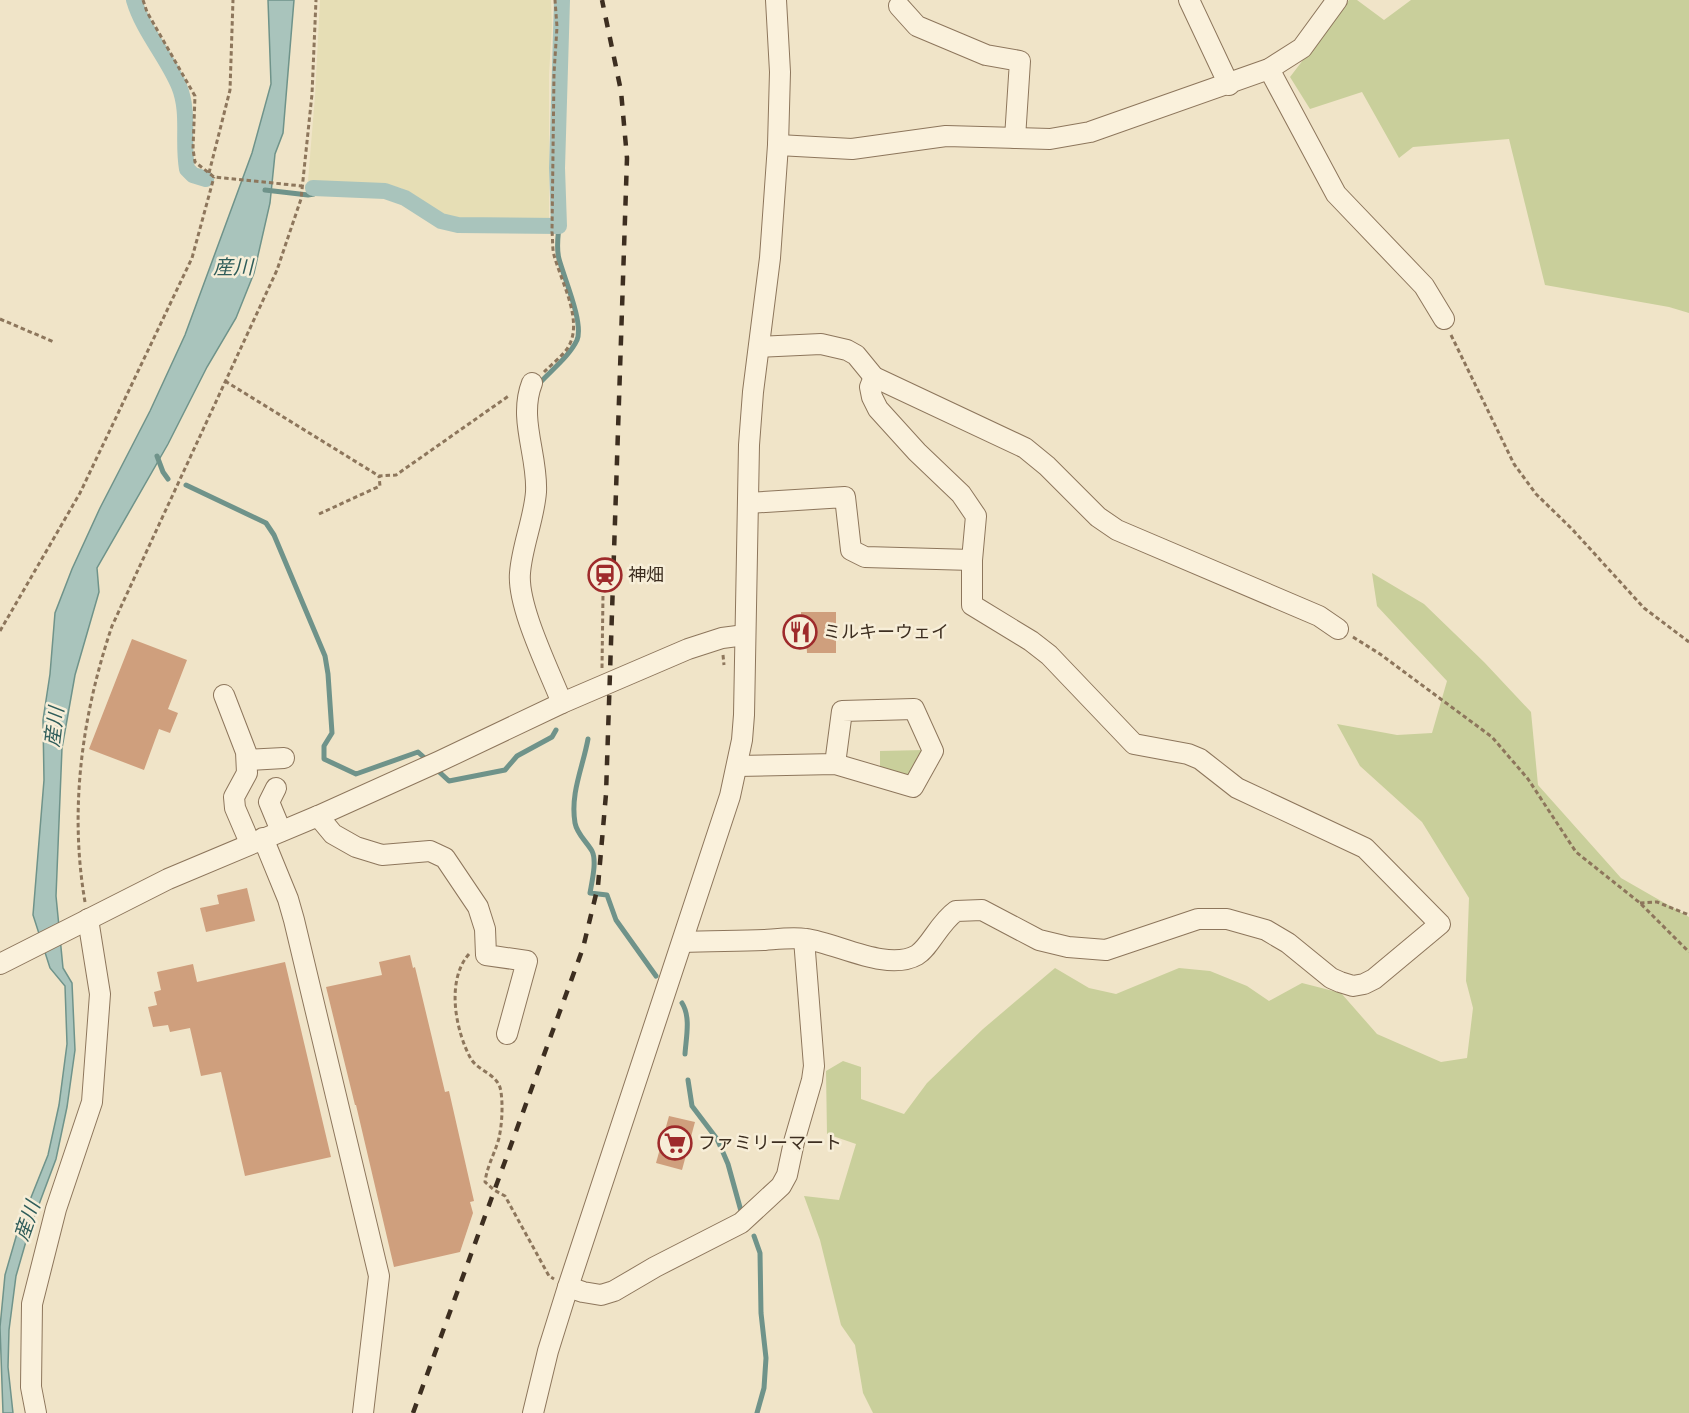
<svg xmlns="http://www.w3.org/2000/svg" width="1689" height="1413" font-family="'Roboto Serif','Noto Sans JP',serif">
<style>
.farmland{fill:#e6deb5}
.green{fill:#c9cf9b}
.water{fill:#a9c4bc;stroke:#6f938a;stroke-width:1.5}
.lines{fill:none;stroke-linecap:round;stroke-linejoin:round}
.stream{stroke:#6f938a;stroke-width:5}
.canal{stroke:#a9c4bc;stroke-width:16}
.building{fill:#cf9f7d}
.minor-casing{stroke:#8d765c;stroke-width:22}
.path{stroke:#8d765c;stroke-width:3;stroke-dasharray:4.5 3;stroke-linecap:butt}
.minor{stroke:#faf1dc;stroke-width:20}
.rail{stroke:#3d2e20;stroke-width:4.5;stroke-dasharray:10 10;stroke-linecap:butt}
.labels{text-anchor:middle;stroke-width:5;stroke-linejoin:round;paint-order:stroke}
.poi-label{font-size:18px;fill:#3d2e20;stroke:#f7eed8;text-anchor:start}
.water-label{font-size:20px;font-style:italic;fill:#2f5d5a;stroke:#f7eed8}
</style>
<rect width="100%" height="100%" fill="#f0e4c8"/>
<path class="farmland" d="M320 0H551L552 26 549 74V222L515 218 459 219 443 214 401 188 386 185 308 181 315 96Z"/>
<g class="green">
<path d="M1349 0H1357L1384 20 1411 0H1689V313L1669 307 1545 285 1509 139 1413 147 1399 158 1362 92 1310 109 1290 77Z"/>
<path d="M1372 573 1424 604 1484 662 1531 712 1538 785 1621 878 1689 917V1413H873L863 1393 855 1345 841 1325 820 1240 804 1196 839 1200 856 1144 827 1134 826 1071 843 1061 861 1067V1099L904 1114 927 1083 983 1029 1055 968 1089 988 1116 994 1179 968 1210 971 1247 986 1269 1001 1302 983 1341 993 1377 1034 1441 1062 1467 1058 1473 1008 1466 981 1469 898 1422 822 1360 766 1337 724 1397 735 1432 733 1447 681 1377 606Z"/>
<path d="M924 750 914 776 904 780 880 771V751Z"/>
</g>
<path class="water" d="M268 0H294L283 133 275 154 270 203 254 273 236 318 207 367 168 444 97 568 99 592 75 675 62 748 56 896 63 968 72 983 75 1050 67 1107 56 1159 29 1231 16 1276 9 1330 8 1367 13 1413H3L0 1327 5 1275 18 1230 48 1155 59 1105 67 1044 65 986 50 968 33 915 44 780 43 720 50 674 55 613 72 569 100 508 150 411 185 335 252 153 271 84Z"/>
<g class="lines">
<g class="stream">
<path d="M265 190 308 195 314 194 319 188"/>
<path d="M537 386C550 371 569 357 577 340 584 323 564 278 559 259 556 248 558 237 559 226"/>
<path d="M157 456 163 472 168 479"/>
<path d="M186 485 266 523 274 535 325 656 328 674 332 733 324 746V759L356 774 418 752 428 761"/>
<path d="M588 739C583 767 570 793 575 823 577 834 586 841 592 851 597 861 592 881 590 893L607 895 616 920 656 976"/>
<path d="M435 768 449 781 505 770 517 756 552 737 556 730"/>
<path d="M682 1003C691 1017 686 1038 685 1054"/>
<path d="M688 1080 692 1106 717 1139 722 1150 728 1164 741 1211"/>
<path d="M754 1236 760 1253 761 1313 766 1358 764 1388 757 1413"/>
</g>
<g class="canal">
<path d="M134 0C143 31 167 57 179 86 190 113 182 141 187 169L193 175 206 179"/>
<path d="M313 188 385 191 405 198 441 221 458 225 559 226 557 168 562 0"/>
</g>
</g>
<g class="building">
<path d="M801 612H836V653H807L806 631H801Z"/>
<path d="M132 639 187 660 168 709 178 713 170 733 159 729 144 770 89 749Z"/>
<path d="M247 888 255 921 206 932 200 908 219 904 217 895Z"/>
<path d="M410 955 413 968 415 967 445 1092 449 1091 474 1201 470 1202 473 1213 460 1252 394 1267 356 1105H355L326 987 382 975 379 962Z"/>
<path d="M285 962 331 1157 245 1176 221 1072 201 1076 190 1028 170 1032 168 1025 153 1027 148 1007 157 1005 154 992 161 990 157 972 193 964 197 982Z"/>
<path d="M669 1116 695 1122 682 1170 656 1163Z"/>
</g>
<g class="lines">
<g class="minor-casing">
<g id="minor">
<path d="M1189 0 1229 85"/>
<path d="M899 6 917 26 986 55 1020 61 1015 138"/>
<path d="M1269 69 1336 194 1424 286 1444 319"/>
<path d="M778 145 852 149 946 136 1050 139 1090 132 1269 69 1302 48 1337 0"/>
<path d="M759 347 821 344 847 350 856 355 874 377 1025 448 1047 466 1098 517 1117 530 1319 616 1338 629"/>
<path d="M532 383C518 419 538 455 536 492 534 519 522 546 520 573 517 606 549 670 562 703"/>
<path d="M748 503 845 497 851 550 865 557 972 560"/>
<path d="M224 695 246 752 247 773 234 797 235 808 250 843"/>
<path d="M247 760 284 758"/>
<path d="M737 766 835 764 913 787 933 751 914 709 842 711 835 764"/>
<path d="M276 788 269 802 281 831"/>
<path d="M318 816 333 834 356 847 382 855 430 851 445 858 478 907 485 929 486 955 527 961 507 1034"/>
<path d="M263 838 288 899 294 920 379 1276 363 1413"/>
<path d="M683 942C710 941 738 941 765 940 778 939 793 937 806 939 837 943 887 972 917 955 930 947 939 923 956 911L982 910 1039 940 1068 947 1106 950 1198 919H1227L1266 930 1288 943 1331 978 1340 982 1353 986 1364 984 1374 979 1440 924 1365 848 1237 788 1200 759 1188 754 1134 744 1049 655 1031 641 972 605V560L976 516 961 494 917 452 878 409 872 397 870 387 874 377"/>
<path d="M0 964 168 879 318 816 440 761 562 703 688 649 722 638 745 635"/>
<path d="M568 1287 583 1292 601 1295 614 1291 655 1267 741 1223 781 1186 787 1175 794 1142 812 1080 814 1066 804 939"/>
<path d="M36 1413 31 1387 32 1304 56 1209 92 1102 100 994 88 919"/>
<path d="M533 1413 548 1351 568 1287 730 796 742 740 744 715 749 445 753 392 770 258 778 145 780 72 776 0"/>
</g>
</g>
<g class="path">
<path d="M143 0 147 12 195 96 193 149 195 162 214 177 302 186"/>
<path d="M209 173 230 90 233 0"/>
<path d="M0 319 54 342"/>
<path d="M1451 335 1514 464 1536 494 1572 529 1644 608 1689 642"/>
<path d="M544 372C551 365 561 357 567 349 585 323 561 282 554 255 552 248 553 240 552 232L554 73 557 27 555 0"/>
<path d="M225 381 379 476 396 475 510 395"/>
<path d="M319 514 380 486 379 476"/>
<path d="M0 631 80 493 192 258 214 177"/>
<path d="M1353 637 1380 654 1492 737 1528 779 1576 852 1640 903 1689 952"/>
<path d="M723 655 724 665"/>
<path d="M602 668 603 594"/>
<path d="M85 902C69 809 82 715 112 626L277 270 301 199 312 94 316 0"/>
<path d="M1640 903 1657 902 1689 915"/>
<path d="M469 954C446 980 455 1030 471 1059 479 1072 499 1074 501 1092 503 1106 502 1124 499 1138 495 1153 487 1166 485 1182L494 1190 505 1196 549 1276 554 1279"/>
</g>
<use href="#minor" class="minor"/>
<path class="rail" d="M413 1413 583 948 598 886 606 794 627 158 621 91 602 0"/>
</g>
<defs>
<g id="station-ring" transform="scale(1.725)"><circle r="9.5" fill="#f7eed8" stroke="#9e2a2b" stroke-width="1.5"/><path d="M-3-6H3Q5-6 5-4V2Q5 4 3 4L4.5 6H3L1.5 4h-3L-3 6H-4.5L-3 4Q-5 4-5 2V-4Q-5-6-3-6ZM-3.5-4v3h7v-3ZM-3.5 1v1.5H-2V1ZM2 1v1.5H3.5V1Z" fill="#9e2a2b"/></g>
<g id="restaurant-ring" transform="scale(1.725)"><circle r="9.5" fill="#f7eed8" stroke="#9e2a2b" stroke-width="1.5"/><path d="M-5-6h1v4h1v-4h1v4h1v-4h1v5L-1.5 .5V6h-2V.5L-5-1ZM5-6V6H3V1.5H1.5Q1.5-4 5-6Z" fill="#9e2a2b"/></g>
<g id="supermarket-ring" transform="scale(1.725)"><circle r="9.5" fill="#f7eed8" stroke="#9e2a2b" stroke-width="1.5"/><path d="M-6-5.5h2.5l.6 2H6L4.5 2H-2.5L-4.4-4H-6ZM-1.5 3.2a1.3 1.3 0 1 0 .1 0ZM3 3.2a1.3 1.3 0 1 0 .1 0Z" fill="#9e2a2b"/></g>
</defs>
<g fill-rule="evenodd">
<use href="#station-ring" x="605" y="575"/>
<use href="#restaurant-ring" x="800" y="632"/>
<use href="#supermarket-ring" x="675" y="1143"/>
</g>
<g class="labels">
<g class="poi-label">
<text x="628" y="581">神畑</text>
<text x="823" y="638">ミルキーウェイ</text>
<text x="698" y="1149">ファミリーマート</text>
</g>
<g class="water-label">
<text x="233" y="274">産川</text>
<text transform="translate(54 727) rotate(-83)" y="7">産川</text>
<text transform="translate(27 1221) rotate(-71)" y="7">産川</text>
</g>
</g>
</svg>
